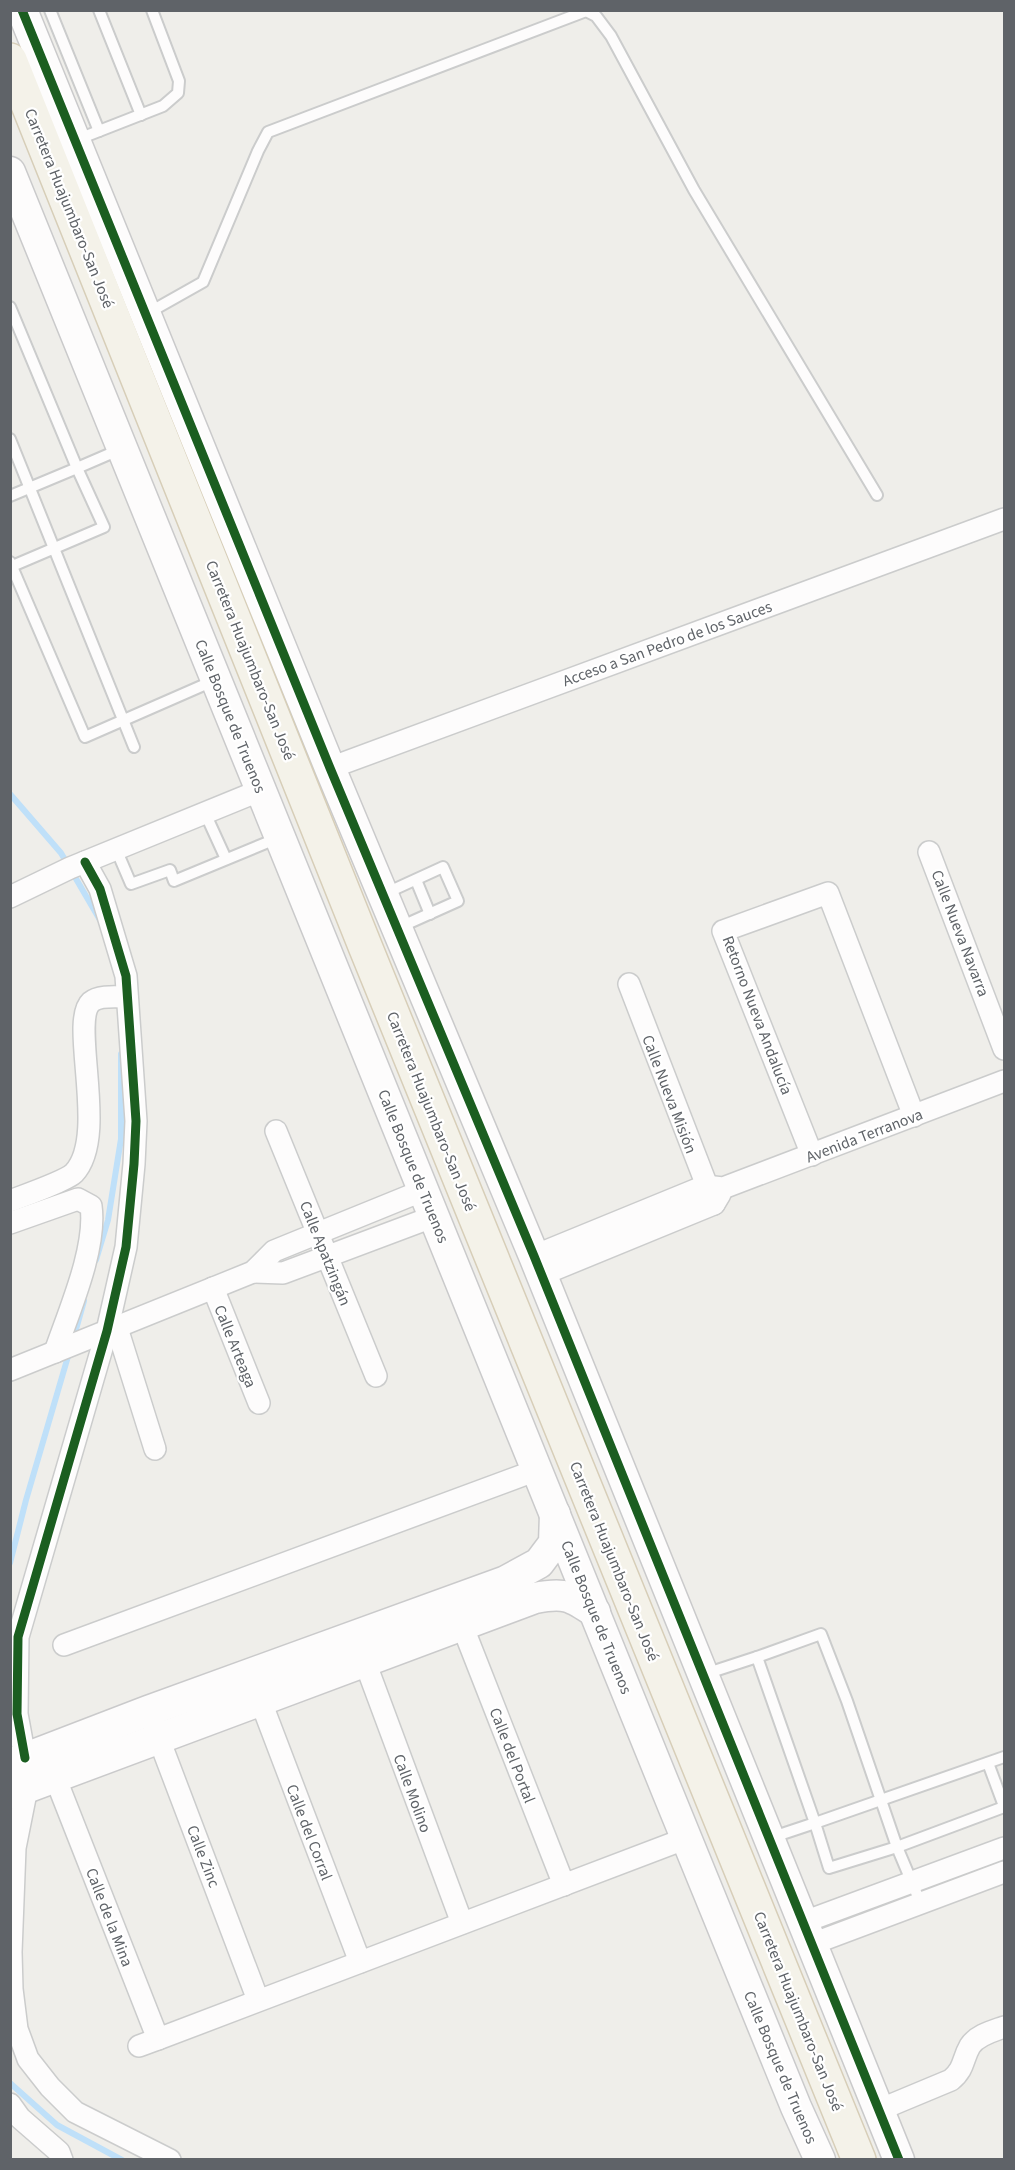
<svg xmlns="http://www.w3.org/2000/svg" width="1015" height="2170" font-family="'Source Sans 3',sans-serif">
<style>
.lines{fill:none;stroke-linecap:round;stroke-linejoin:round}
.stream{stroke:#bfe0f9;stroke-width:6}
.lane-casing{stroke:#cbcccc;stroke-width:14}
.street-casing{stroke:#cbcccc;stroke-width:24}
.secondary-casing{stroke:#cacacb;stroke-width:33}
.primary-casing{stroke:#d7ceb8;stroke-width:36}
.lane{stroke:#fdfcfc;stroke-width:10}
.street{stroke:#fdfcfc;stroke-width:21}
.secondary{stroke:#fdfcfc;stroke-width:30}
.primary{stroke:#f4f2e9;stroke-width:33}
.cycleway-casing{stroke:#fff;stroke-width:13}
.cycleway{stroke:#1b5e20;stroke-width:9}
.labels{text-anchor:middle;stroke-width:4.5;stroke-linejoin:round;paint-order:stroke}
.street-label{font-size:16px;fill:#5f6368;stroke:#fff}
</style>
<rect width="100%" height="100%" fill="#efeeea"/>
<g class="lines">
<g class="stream">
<path d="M10 794 61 853 100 920"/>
<path d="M96 1260 108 1220 121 1139V1054"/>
<path d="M73 1340 84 1301"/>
<path d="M10 1563 26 1500 69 1353"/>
<path d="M10 2083 57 2125 122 2160"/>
</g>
<g class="lane-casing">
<g id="lane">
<path d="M50 10 99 131"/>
<path d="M99 10 141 115"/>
<path d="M76 140 163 106 178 93 179 81 152 10"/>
<path d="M10 307 77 468 121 449"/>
<path d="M148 313 203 282 258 151 268 132 586 11 596 16 611 36 694 190 877 495"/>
<path d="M10 439 134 747"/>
<path d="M10 496 77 468 104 527 10 567"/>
<path d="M10 562 85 737 213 681"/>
<path d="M205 813 226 859"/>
<path d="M116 849 131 884 170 870 174 881 278 838"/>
<path d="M416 880 430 914"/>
<path d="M384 894 443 867 458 901 400 927"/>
<path d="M757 1657 821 1634 847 1701 897 1847 921 1904"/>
<path d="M705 1674 757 1657 815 1823 770 1838"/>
<path d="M1004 1757 815 1823 829 1868 897 1847 1004 1807"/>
<path d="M988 1763 1004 1806"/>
</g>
</g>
<g class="street-casing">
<g id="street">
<path d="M330 768 1004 519"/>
<path d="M929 852 1004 1049"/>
<path d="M10 897 70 868 261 790"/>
<path d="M629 984 714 1204"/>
<path d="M276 1131 376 1376"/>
<path d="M812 1155 723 931 828 893 914 1116"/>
<path d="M10 1201C23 1196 66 1181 74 1173 109 1136 69 1022 91 1002 99 995 117 997 127 997"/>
<path d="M10 1223 78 1199 91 1206C97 1248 69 1311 55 1352"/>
<path d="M534 1256 705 1186 723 1188 1004 1081"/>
<path d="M253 1272 283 1273 435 1216"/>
<path d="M541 1275 714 1204 720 1194"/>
<path d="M213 1288 259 1403"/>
<path d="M117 1328 155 1449"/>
<path d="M10 1370 253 1272 274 1251 424 1190"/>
<path d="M462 1625 564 1885"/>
<path d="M64 1645 537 1470"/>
<path d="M365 1662 462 1923"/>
<path d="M261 1702 360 1962"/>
<path d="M154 1726 258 2000"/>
<path d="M25 1758 17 1714 18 1637 107 1331 126 1247 134 1164 136 1121 126 976 100 889 85 862"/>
<path d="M55 1777 158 2039 139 2046"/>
<path d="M27 1788 15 1848 11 1952 12 1989 17 2029 28 2059 50 2087 75 2112 170 2160"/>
<path d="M804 1922 1004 1848"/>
<path d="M812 1944 1004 1872"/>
<path d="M158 2039 687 1838"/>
<path d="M10 2104 20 2118 59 2152 62 2160"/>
<path d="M879 2110 951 2080C965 2068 962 2060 970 2046 977 2035 993 2031 1004 2027"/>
</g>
</g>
<g class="secondary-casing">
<g id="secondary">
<path d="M22 10 330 768 534 1256 899 2160"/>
<path d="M10 172 667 1791 796 2107 820 2160"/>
<path d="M10 1764 148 1711 506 1581 539 1563 554 1543 555 1514"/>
<path d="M10 1794 535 1598C565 1592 571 1596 595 1612"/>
</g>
</g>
<g class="primary-casing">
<path id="primary" d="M10 60 365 946 859 2160"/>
</g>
<use href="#lane" class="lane"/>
<use href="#street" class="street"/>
<use href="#secondary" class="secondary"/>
<use href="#primary" class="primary"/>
<g class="cycleway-casing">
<g id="cycleway">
<path d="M22 10 330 768 534 1256 899 2160"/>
<path d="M25 1758 17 1714 18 1637 107 1331 126 1247 134 1164 136 1121 126 976 100 889 85 862"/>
</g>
</g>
<use href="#cycleway" class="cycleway"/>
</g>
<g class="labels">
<g class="street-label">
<text transform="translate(70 208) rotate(68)" y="6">Carretera Huajumbaro-San José</text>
<text transform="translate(667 643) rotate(-20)" y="6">Acceso a San Pedro de los Sauces</text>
<text transform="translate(251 660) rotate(68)" y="6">Carretera Huajumbaro-San José</text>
<text transform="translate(231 716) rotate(68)" y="6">Calle Bosque de Truenos</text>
<text transform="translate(961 933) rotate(69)" y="6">Calle Nueva Navarra</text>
<text transform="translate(758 1015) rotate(69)" y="6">Retorno Nueva Andalucía</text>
<text transform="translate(670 1094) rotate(69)" y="6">Calle Nueva Misión</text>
<text transform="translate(432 1111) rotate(68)" y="6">Carretera Huajumbaro-San José</text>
<text transform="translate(864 1135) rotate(-21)" y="6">Avenida Terranova</text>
<text transform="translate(414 1166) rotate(68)" y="6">Calle Bosque de Truenos</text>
<text transform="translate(326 1253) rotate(68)" y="6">Calle Apatzingán</text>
<text transform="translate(236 1346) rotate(68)" y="6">Calle Arteaga</text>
<text transform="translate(615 1561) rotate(68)" y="6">Carretera Huajumbaro-San José</text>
<text transform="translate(597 1617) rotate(68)" y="6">Calle Bosque de Truenos</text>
<text transform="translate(513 1755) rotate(69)" y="6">Calle del Portal</text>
<text transform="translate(413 1793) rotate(70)" y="6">Calle Molino</text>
<text transform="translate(310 1832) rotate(69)" y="6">Calle del Corral</text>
<text transform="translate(204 1856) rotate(69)" y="6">Calle Zinc</text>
<text transform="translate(110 1917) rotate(69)" y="6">Calle de la Mina</text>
<text transform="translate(799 2011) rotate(68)" y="6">Carretera Huajumbaro-San José</text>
<text transform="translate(781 2067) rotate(67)" y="6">Calle Bosque de Truenos</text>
</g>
</g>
<rect width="1015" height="2170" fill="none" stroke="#5f6368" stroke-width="24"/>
</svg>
